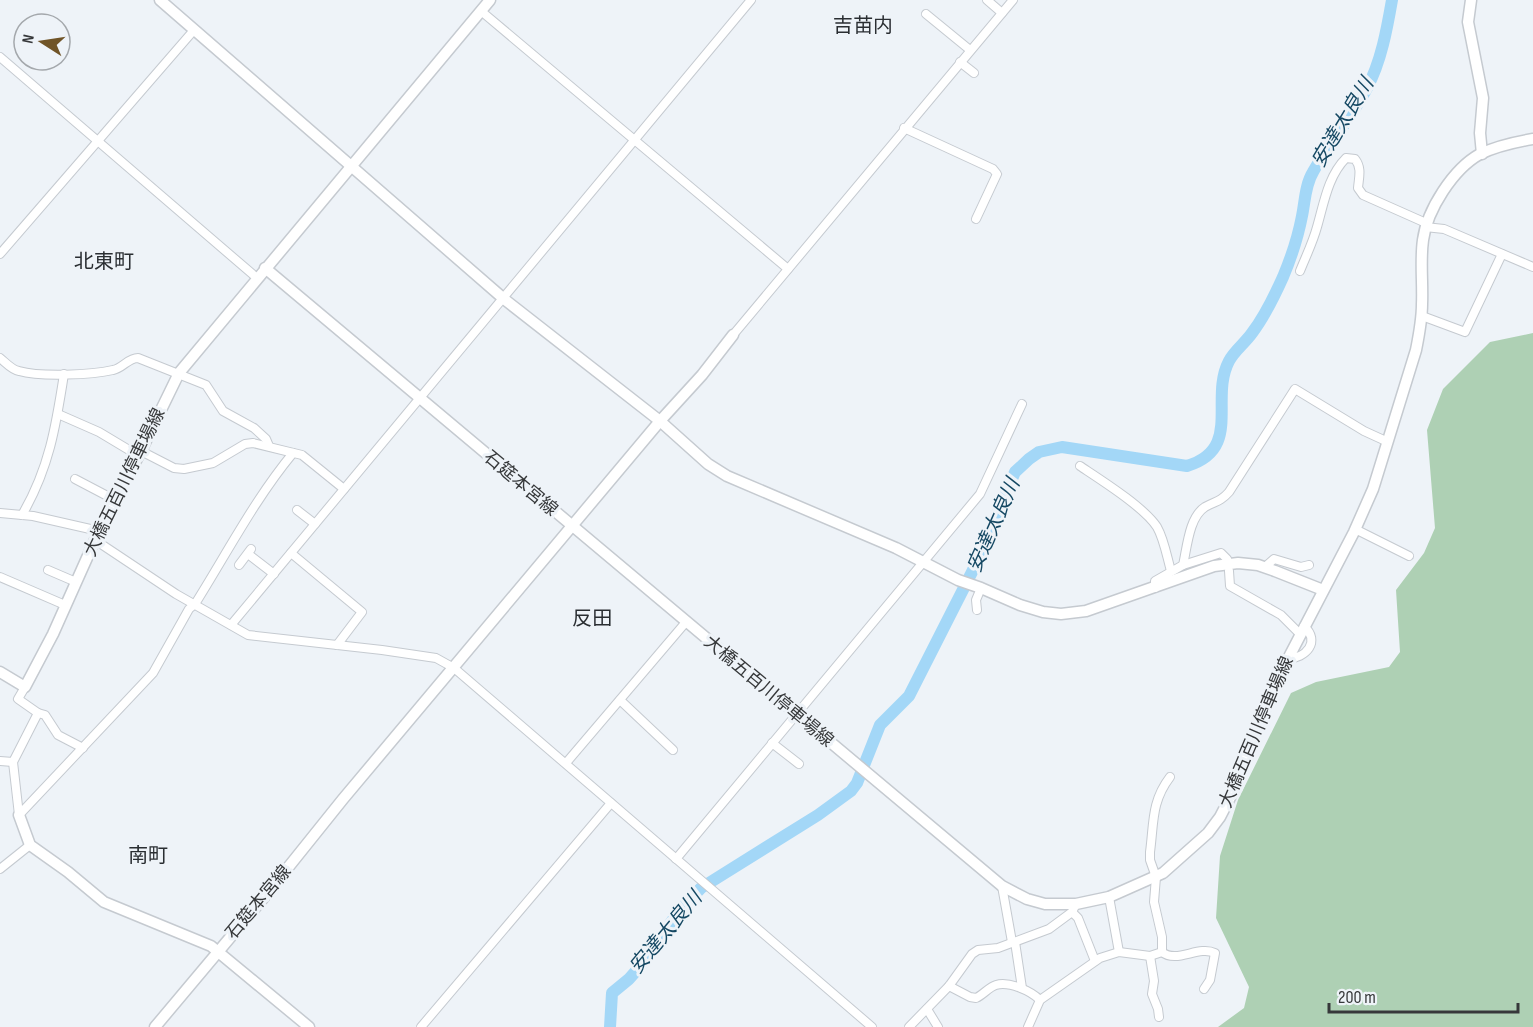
<svg xmlns="http://www.w3.org/2000/svg" width="1533" height="1027" font-family="'Sofia Sans Condensed','Noto Sans JP',sans-serif">
<style>
.green{fill:#aed0b4}
.lines{fill:none;stroke-linecap:round;stroke-linejoin:round}
.river{stroke:#a3d7f7;stroke-width:12}
.street-casing{stroke:#c5cad0;stroke-width:10}
.secondary-casing{stroke:#c5cad0;stroke-width:13}
.street{stroke:#fff;stroke-width:8}
.secondary{stroke:#fff;stroke-width:10}
.labels{text-anchor:middle;stroke-width:6;stroke-linejoin:round;paint-order:stroke}
.street-label{font-size:18px;fill:#36383a;stroke:#eef3f8}
.neighbourhood-label{font-size:20px;fill:#2a2e32;stroke:#eef3f8}
.water-label{font-size:20px;font-style:italic;fill:#154863;stroke:#eef3f8}
</style>
<rect width="100%" height="100%" fill="#eef3f8"/>
<path class="green" d="M1533 333V1027H1218L1244 1008 1249 987 1216 918 1220 856 1238 800 1291 693 1316 682 1389 667 1400 652 1396 590 1424 553 1435 528 1427 430 1443 389 1490 342Z"/>
<g class="lines">
<path class="river" d="M610 1027 612 993 629 979 643 963 679 911 701 888 818 815 851 791 857 783 880 725 909 696 973 570 1015 472 1029 459 1039 452 1062 447 1187 466C1243 449 1209 399 1229 361 1234 351 1245 343 1252 333 1265 316 1274 297 1283 277 1291 258 1298 237 1302 216 1305 202 1305 185 1313 172 1329 143 1352 117 1367 88 1381 62 1387 29 1392 0"/>
<g class="street-casing">
<g id="street">
<path d="M987 0 1002 13"/>
<path d="M481 11 788 269"/>
<path d="M926 14 970 50"/>
<path d="M0 57 257 278"/>
<path d="M960 62 974 73"/>
<path d="M904 128 993 169 997 174 976 219"/>
<path d="M1425 227 1444 229 1533 267"/>
<path d="M0 254 194 30"/>
<path d="M1300 271C1306 256 1313 242 1317 227 1324 203 1328 176 1346 158L1355 159C1362 168 1359 177 1358 188L1363 195 1426 223"/>
<path d="M1422 316 1465 332 1502 254"/>
<path d="M733 335 1013 0"/>
<path d="M0 358C6 363 12 370 19 371 40 377 92 375 113 370 123 368 128 358 138 358L206 385 223 411 254 428 266 439 269 446"/>
<path d="M58 414 99 432 139 456"/>
<path d="M141 451 174 468 184 469 213 463 245 444 253 443 302 455 344 489"/>
<path d="M1080 466C1101 480 1144 507 1157 527 1164 539 1167 557 1171 571"/>
<path d="M75 479 115 500"/>
<path d="M297 510 315 524"/>
<path d="M0 513 33 516 99 531"/>
<path d="M22 515C49 469 56 426 64 374"/>
<path d="M1355 529 1409 556"/>
<path d="M95 540 176 594 248 635 382 650 436 658 454 668C593 788 732 908 872 1027"/>
<path d="M291 553 362 612 337 645"/>
<path d="M248 554 274 574"/>
<path d="M239 565 251 549"/>
<path d="M1183 565 1221 553 1227 559"/>
<path d="M1265 567 1274 559 1301 567 1309 565"/>
<path d="M48 570 76 582"/>
<path d="M1229 571 1230 586 1281 615 1300 634"/>
<path d="M0 577 65 605"/>
<path d="M1155 588V581L1183 565C1187 548 1189 517 1205 507 1216 501 1220 502 1229 492L1295 389 1364 431 1388 442"/>
<path d="M977 610 976 600 981 588"/>
<path d="M231 625 751 0"/>
<path d="M1287 659C1306 658 1321 642 1304 626"/>
<path d="M620 700 673 750"/>
<path d="M38 713 45 715 58 735 83 748"/>
<path d="M772 743 799 764"/>
<path d="M0 761 13 762"/>
<path d="M566 763 686 622"/>
<path d="M19 815 153 673 189 609 195 604C227 553 255 499 293 453"/>
<path d="M19 815 13 762 38 713 18 699 25 687"/>
<path d="M676 859 980 494 1022 404"/>
<path d="M0 869 30 845"/>
<path d="M1002 886 1012 942"/>
<path d="M1109 897 1119 952"/>
<path d="M1072 912 1078 918 1095 961"/>
<path d="M1015 942 1022 988"/>
<path d="M1162 952C1177 964 1198 945 1215 953L1210 980 1204 989"/>
<path d="M1150 956 1154 981 1152 994 1158 1009 1159 1017"/>
<path d="M949 986 970 997 976 998C983 995 989 987 996 985 1009 981 1031 991 1040 1000"/>
<path d="M927 1009 938 1027"/>
<path d="M421 1027 611 803"/>
<path d="M909 1027 949 986 972 954 978 950 998 948 1049 929 1072 912 1076 904"/>
<path d="M1028 1027 1040 1000 1100 958 1119 952 1150 956 1162 952V937L1154 902 1156 877 1150 860V852C1154 823 1151 802 1170 777"/>
</g>
</g>
<g class="secondary-casing">
<g id="secondary">
<path d="M160 0 504 299 660 421 708 464 727 476 896 548 958 580 981 588 1020 605 1043 612 1061 614 1086 611 1214 566 1238 563 1258 565 1275 571 1323 590"/>
<path d="M1471 0 1468 22 1483 98 1480 133 1482 154"/>
<path d="M265 268 1002 886 1027 899 1045 904H1076L1109 897 1163 873 1208 833 1220 817 1236 786 1265 709 1278 678 1354 532 1373 489 1416 350C1419 335 1422 320 1422 304 1423 283 1420 261 1423 240 1427 210 1453 169 1480 154 1497 146 1515 142 1533 139"/>
<path d="M0 672 25 687 53 634 95 540 141 451 179 373 490 0"/>
<path d="M19 815 30 845 68 872 104 902 211 946 309 1027"/>
<path d="M155 1027 270 890 343 799 660 421 702 375 733 335"/>
</g>
</g>
<use href="#street" class="street"/>
<use href="#secondary" class="secondary"/>
</g>
<g class="labels">
<g class="street-label">
<text transform="translate(124 482) rotate(-64)" y="6">大橋五百川停車場線</text>
<text transform="translate(521 483) rotate(40)" y="6">石筵本宮線</text>
<text transform="translate(769 691) rotate(40)" y="6">大橋五百川停車場線</text>
<text transform="translate(1256 732) rotate(-67)" y="6">大橋五百川停車場線</text>
<text transform="translate(258 902) rotate(-50)" y="6">石筵本宮線</text>
</g>
<g class="neighbourhood-label">
<text x="863" y="32">吉苗内</text>
<text x="104" y="268">北東町</text>
<text x="592" y="625">反田</text>
<text x="148" y="862">南町</text>
</g>
<g class="water-label">
<text transform="translate(1342 122) rotate(-59)" y="7">安達太良川</text>
<text transform="translate(993 525) rotate(-66)" y="7">安達太良川</text>
<text transform="translate(665 932) rotate(-50)" y="7">安達太良川</text>
</g>
</g>
<g transform="translate(42 42) rotate(282)"><circle r="28" fill="#eef3f8" stroke="#a4a8ac" stroke-width="1.5"/>
<path d="M0-4.5L10 22L0 15L-10 22Z" fill="#705427"/>
<text y="-9" font-size="16" font-weight="bold" text-anchor="middle" fill="#36383a">N</text>
</g>
<path d="M1329 1003v9h189v-9" fill="none" stroke="#36383a" stroke-width="3"/>
<text x="1338" y="1003" font-size="18" fill="#36383a" stroke="#eef3f8" stroke-width="4.5" paint-order="stroke">200 m</text>
</svg>
